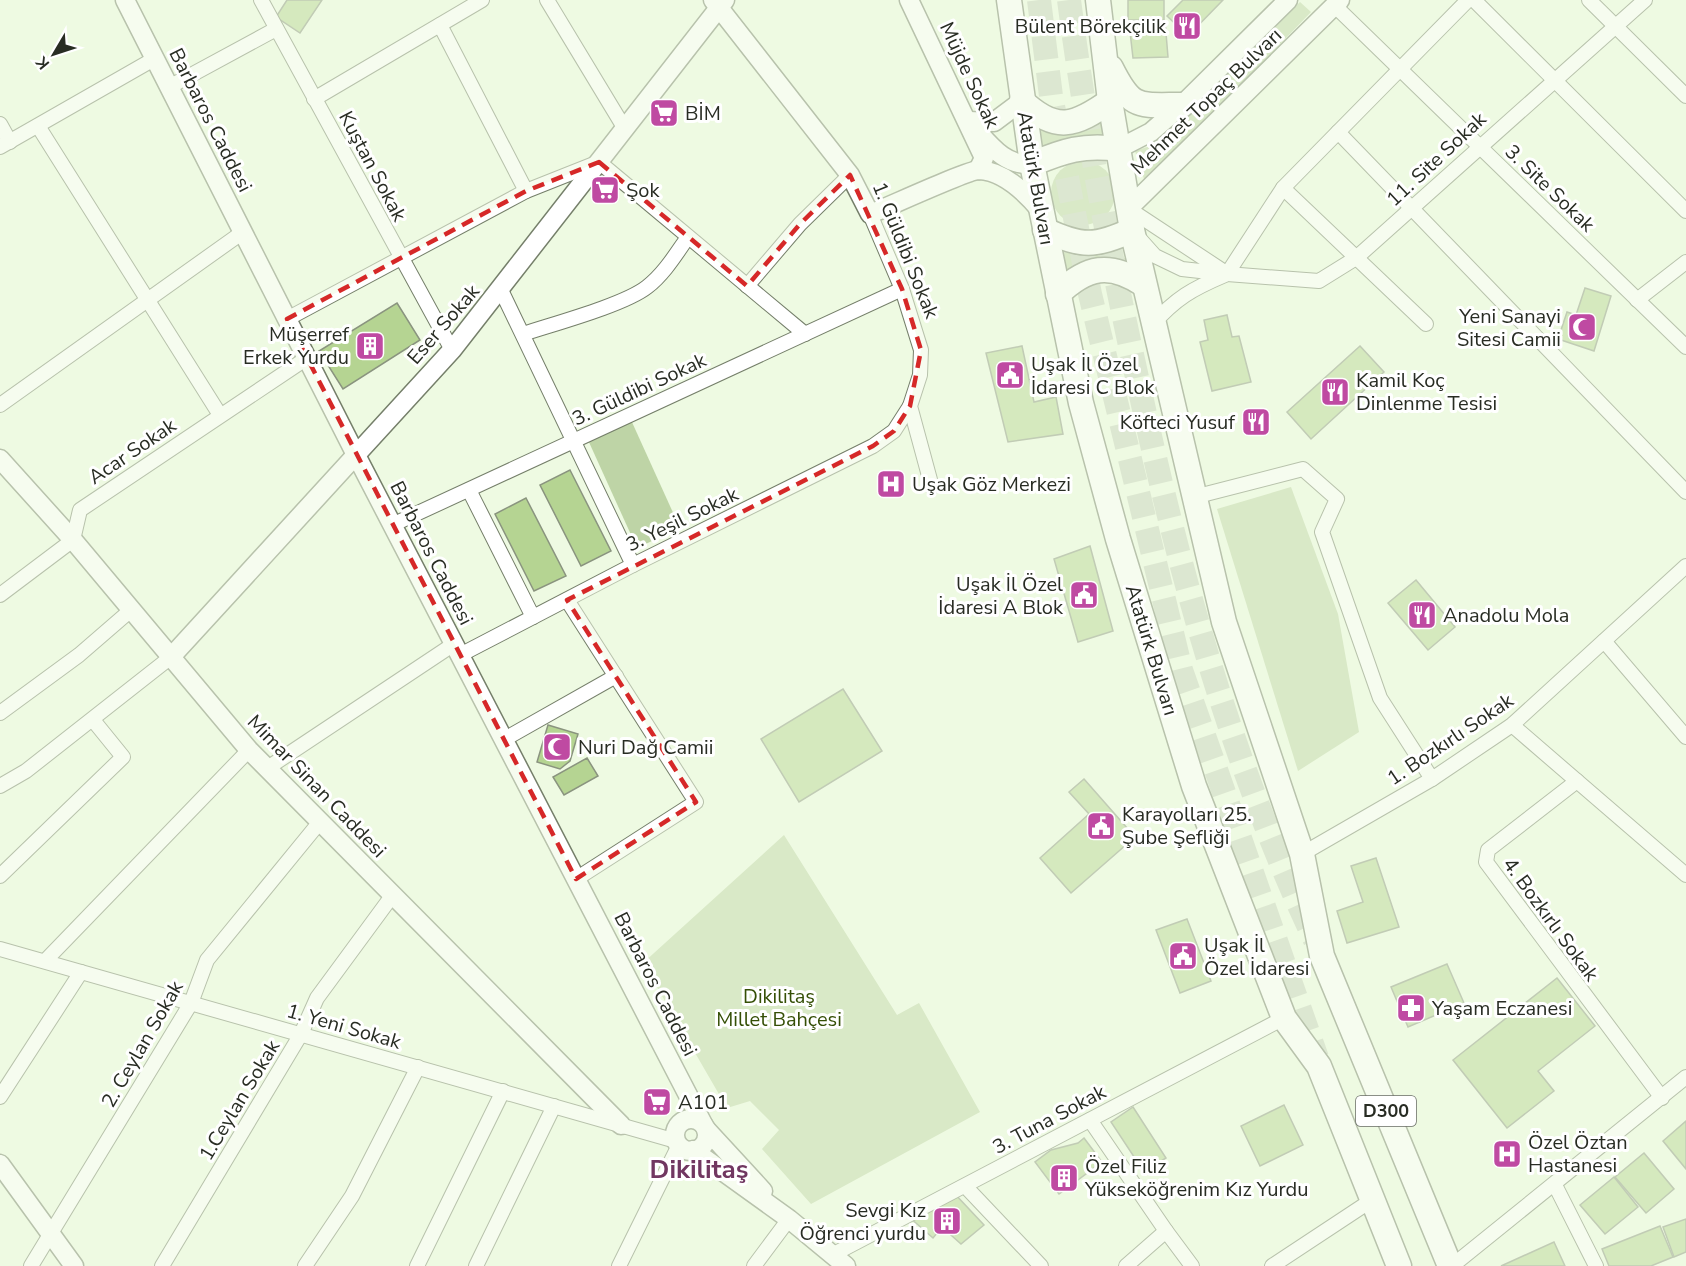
<svg xmlns="http://www.w3.org/2000/svg" width="1686" height="1266" font-family="'Nunito Sans',sans-serif">
<style>
.green{fill:#bed4a6}
.building{fill:#b5d492;stroke:#8a947f;stroke-width:1.5}
.lines{fill:none;stroke-linecap:round;stroke-linejoin:round}
.highway-tunnel{stroke:#c6d1bc;stroke-width:24;stroke-dasharray:24 12;stroke-linecap:butt}
.street-casing{stroke:#757f6a;stroke-width:16}
.secondary-casing{stroke:#757f6a;stroke-width:21}
.highway-casing{stroke:#757f6a;stroke-width:27}
.street{stroke:#fff;stroke-width:14}
.secondary{stroke:#fff;stroke-width:18}
.highway{stroke:#fff;stroke-width:24}
.marked{fill:none;stroke:#d62828;stroke-width:4.5;stroke-dasharray:12 8;stroke-linejoin:round}
.labels{text-anchor:middle;stroke-width:6;stroke-linejoin:round;paint-order:stroke}
.shield{fill:#fff;stroke:#686b65;stroke-width:1.5}
.shield-label{font-size:18px;font-weight:bold;fill:#282c23}
.poi-label{font-size:20px;fill:#282c23;stroke:#fff;text-anchor:start}
.street-label{font-size:20px;fill:#282c23;stroke:#fff}
.park-label{font-size:20px;fill:#354f06;stroke:#fff}
.district-label{font-size:26px;font-weight:bold;fill:#713761;stroke:#fff}
</style>
<rect width="100%" height="100%" fill="#eefae2"/>
<g class="green">
<path d="M1300 2 1311 12 1209 118 1144 179 1135 151 1150 146 1180 122Z"/>
<path d="M1102 115 1104 136 1071 137 1042 146 1039 121Z"/>
<circle cx="1083" cy="193" r="32"/>
<path d="M1061 252 1125 258V263L1067 277Z"/>
<path d="M631 420 680 528 637 548 588 440Z"/>
<path d="M1291 487 1338 614 1359 732 1298 771 1217 509Z"/>
<path d="M784 835 897 1015 919 1003 980 1112 811 1204 762 1149 779 1130 750 1101 727 1108 643 963Z"/>
</g>
<g class="building">
<path d="M287 0H322L300 33 276 17Z"/>
<rect x="1128" y="0" width="36" height="20"/>
<path d="M1183 0H1223L1188 36 1167 16Z"/>
<path d="M1165 21 1168 57 1133 58 1129 23Z"/>
<path d="M1585 288 1611 296 1594 351 1558 339 1567 312 1576 315Z"/>
<path d="M397 303 420 340 343 389 319 351Z"/>
<path d="M1227 315 1232 337 1239 336 1251 382 1212 391 1200 342 1208 340 1204 320Z"/>
<path d="M1022 346 1034 402 1056 397 1063 434 1008 442 986 353Z"/>
<path d="M1360 346 1384 372 1311 439 1287 412Z"/>
<path d="M570 470 611 551 581 566 540 485Z"/>
<path d="M526 498 566 576 534 591 495 514Z"/>
<path d="M1090 546 1113 631 1078 642 1054 559Z"/>
<path d="M1416 580 1455 627 1428 650 1388 603Z"/>
<path d="M843 689 882 751 799 802 761 739Z"/>
<path d="M548 725 578 734 570 761 560 769 537 762Z"/>
<path d="M587 758 598 776 564 795 553 777Z"/>
<path d="M1084 779 1135 837 1071 893 1040 858 1089 814 1069 792Z"/>
<path d="M1376 858 1399 927 1347 943 1337 911 1363 902 1351 866Z"/>
<path d="M1187 919 1211 981 1180 993 1156 930Z"/>
<path d="M1447 964 1464 1003 1408 1027 1391 987Z"/>
<path d="M1557 978 1595 1026 1538 1071 1554 1091 1507 1128 1453 1060Z"/>
<path d="M1284 1105 1303 1145 1260 1166 1241 1126Z"/>
<path d="M1133 1107 1166 1158 1144 1172 1111 1122Z"/>
<path d="M1686 1121V1169L1663 1141Z"/>
<path d="M1084 1138 1102 1162 1059 1194 1035 1162 1051 1150 1078 1143Z"/>
<path d="M1644 1153 1674 1189 1646 1213 1615 1177Z"/>
<path d="M1614 1177 1638 1207 1605 1234 1580 1205Z"/>
<path d="M954 1193 984 1225 961 1244 942 1227 933 1238 909 1217Z"/>
<path d="M1686 1219V1252L1674 1257 1663 1227Z"/>
<path d="M1660 1226 1673 1257 1651 1266H1609L1602 1249Z"/>
<path d="M1554 1242 1565 1266H1501Z"/>
</g>
<g class="lines">
<g class="highway-tunnel">
<path d="M1039 0 1051 96 1090 294 1181 670 1317 1058"/>
<path d="M1069 0C1086 131 1111 261 1140 391 1181 580 1232 764 1315 940"/>
</g>
<g class="street-casing">
<g id="street">
<path d="M261 0 452 350"/>
<path d="M547 0 625 129"/>
<path d="M1474 0 1686 211"/>
<path d="M1589 0 1686 96"/>
<path d="M1335 6 1686 347"/>
<path d="M440 25 526 191"/>
<path d="M169 87 276 29"/>
<path d="M314 99 482 0"/>
<path d="M0 124 10 142"/>
<path d="M38 126 220 415"/>
<path d="M1338 132 1686 492"/>
<path d="M0 147 154 59"/>
<path d="M1283 188 1426 324"/>
<path d="M1129 209 1226 273"/>
<path d="M870 214 902 289 921 350 920 375 910 406 932 487"/>
<path d="M1138 237 1155 256 1182 269 1227 274 1319 281 1356 258 1645 0"/>
<path d="M1227 274 1283 188 1468 0"/>
<path d="M747 286 800 224 850 175"/>
<path d="M501 290 633 565"/>
<path d="M1637 300 1686 262"/>
<path d="M287 319 526 191 599 162 805 334"/>
<path d="M1152 325C1176 298 1192 289 1225 275"/>
<path d="M523 334C553 324 624 305 647 287 664 274 676 254 688 237"/>
<path d="M0 405 243 232"/>
<path d="M469 490 533 617"/>
<path d="M1194 497 1303 469 1337 499 1322 532 1380 698 1432 779"/>
<path d="M392 525 902 289"/>
<path d="M0 595 73 540 80 510 307 358"/>
<path d="M567 600 696 802 576 879"/>
<path d="M1604 641 1686 737"/>
<path d="M460 655 633 565 873 446 894 431 910 406"/>
<path d="M0 713 79 655 131 610"/>
<path d="M1512 725 1686 875"/>
<path d="M503 740 616 676"/>
<path d="M266 769 454 644"/>
<path d="M1577 781 1488 850 1486 862 1662 1098"/>
<path d="M0 786 26 771 171 657"/>
<path d="M1302 854 1432 779 1512 725 1686 566"/>
<path d="M0 876 123 757 93 720"/>
<path d="M0 949 676 1141"/>
<path d="M45 961 249 750"/>
<path d="M0 1097 81 972"/>
<path d="M1090 1120 1166 1231 1126 1266"/>
<path d="M1555 1185 1596 1266"/>
<path d="M965 1186 1041 1266"/>
<path d="M1166 1231 1192 1266"/>
<path d="M832 1255 1284 1018"/>
<path d="M31 1266 191 1003 207 960 319 823"/>
<path d="M162 1266 301 1034 317 998 392 896"/>
<path d="M305 1266 352 1196 418 1067"/>
<path d="M417 1266 503 1091"/>
<path d="M476 1266 554 1106"/>
<path d="M619 1266 679 1145"/>
<path d="M754 1266 789 1219"/>
<path d="M1272 1266 1372 1200"/>
<path d="M1452 1266 1686 1077"/>
</g>
</g>
<g class="secondary-casing">
<g id="secondary">
<path d="M125 0 356 455 703 1124"/>
<path d="M713 0 850 175 870 214C888 207 968 170 979 170 1004 171 1026 193 1041 211"/>
<path d="M909 0 984 158 978 170"/>
<path d="M968 121 994 122 1022 101"/>
<path d="M979 133C994 150 1008 166 1032 164"/>
<path d="M1118 149 1151 132 1182 105 1288 0"/>
<path d="M1128 209 1340 0"/>
<path d="M0 459 73 540 249 750 621 1125"/>
<path d="M171 657 452 350 725 0"/>
<circle cx="691" cy="1135" r="16"/>
<path d="M706 1129 763 1191"/>
<path d="M693 1150 789 1219 846 1266"/>
<path d="M0 1164 74 1266"/>
</g>
</g>
<g class="highway-casing">
<g id="highway">
<path d="M1009 0 1032 164 1081 403 1118 539 1194 786 1284 1018 1319 1066 1399 1266"/>
<path d="M1098 0 1110 101 1132 230 1224 622 1302 854 1322 956 1450 1266"/>
<path d="M1111 68C1132 110 1138 105 1182 105"/>
<path d="M1022 101C1056 133 1075 126 1110 101"/>
<path d="M1032 164C1063 151 1084 144 1118 149"/>
<path d="M1045 230C1081 247 1096 247 1132 230"/>
<path d="M1058 294C1087 266 1110 262 1143 284"/>
</g>
</g>
<use href="#street" class="street"/>
<use href="#secondary" class="secondary"/>
<use href="#highway" class="highway"/>
</g>
<path d="M0 0H1686V1266H0ZM599 162 747 286 800 224 850 175 902 289 921 350 910 406 894 431 873 446 567 600 696 802 576 879 287 319 526 191Z" fill="#eefae2" fill-opacity=".55" fill-rule="evenodd"/>
<path class="marked" d="M599 162 747 286 800 224 850 175 902 289 921 350 910 406 894 431 873 446 567 600 696 802 576 879 287 319 526 191Z"/>
<defs>
<g id="restaurant-square" transform="scale(1.5)"><rect x="-9" y="-9" width="18" height="18" rx="4" fill="#bf4aa2" stroke="#fff"/><path d="M-5-6h1v4h1v-4h1v4h1v-4h1v5L-1.5 .5V6h-2V.5L-5-1ZM5-6V6H3V1.5H1.5Q1.5-4 5-6Z" fill="#fff"/></g>
<g id="supermarket-square" transform="scale(1.5)"><rect x="-9" y="-9" width="18" height="18" rx="4" fill="#bf4aa2" stroke="#fff"/><path d="M-6-5.5h2.5l.6 2H6L4.5 2H-2.5L-4.4-4H-6ZM-1.5 3.2a1.3 1.3 0 1 0 .1 0ZM3 3.2a1.3 1.3 0 1 0 .1 0Z" fill="#fff"/></g>
<g id="mosque-square" transform="scale(1.5)"><rect x="-9" y="-9" width="18" height="18" rx="4" fill="#bf4aa2" stroke="#fff"/><path d="M3.5-4.9A6 6 0 1 0 3.5 4.9A5 5 0 1 1 3.5-4.9Z" fill="#fff"/></g>
<g id="building-square" transform="scale(1.5)"><rect x="-9" y="-9" width="18" height="18" rx="4" fill="#bf4aa2" stroke="#fff"/><path d="M-4-6H4V6H1V3H-1V6H-4ZM-2.5-4.3h1.7v1.8h-1.7ZM.8-4.3h1.7v1.8H.8ZM-2.5-1h1.7V.8h-1.7ZM.8-1h1.7V.8H.8Z" fill="#fff"/></g>
<g id="civic-square" transform="scale(1.5)"><rect x="-9" y="-9" width="18" height="18" rx="4" fill="#bf4aa2" stroke="#fff"/><path d="M-.6-6.5H3V-4.5H.6V-3L4-1V1h2V6H-6V1h2V-1L-.6-3ZM-1.2 2.5V6h2.4V2.5Z" fill="#fff"/></g>
<g id="hospital-square" transform="scale(1.5)"><rect x="-9" y="-9" width="18" height="18" rx="4" fill="#bf4aa2" stroke="#fff"/><path d="M-5-5h3v3.5h4V-5h3V5h-3V1.5h-4V5h-3Z" fill="#fff"/></g>
<g id="pharmacy-square" transform="scale(1.5)"><rect x="-9" y="-9" width="18" height="18" rx="4" fill="#bf4aa2" stroke="#fff"/><path d="M-2-6h4v4h4v4h-4v4h-4v-4h-4v-4h4Z" fill="#fff"/></g>
</defs>
<g fill-rule="evenodd">
<use href="#restaurant-square" x="1187" y="26"/>
<use href="#supermarket-square" x="664" y="113"/>
<use href="#supermarket-square" x="605" y="190"/>
<use href="#mosque-square" x="1582" y="327"/>
<use href="#building-square" x="370" y="346"/>
<use href="#civic-square" x="1010" y="375"/>
<use href="#restaurant-square" x="1335" y="392"/>
<use href="#restaurant-square" x="1256" y="422"/>
<use href="#hospital-square" x="891" y="484"/>
<use href="#civic-square" x="1084" y="595"/>
<use href="#restaurant-square" x="1422" y="615"/>
<use href="#mosque-square" x="557" y="747"/>
<use href="#civic-square" x="1101" y="826"/>
<use href="#civic-square" x="1183" y="956"/>
<use href="#pharmacy-square" x="1411" y="1008"/>
<use href="#supermarket-square" x="657" y="1102"/>
<use href="#hospital-square" x="1507" y="1154"/>
<use href="#building-square" x="1064" y="1178"/>
<use href="#building-square" x="947" y="1221"/>
</g>
<g class="labels">
<rect class="shield" x="1356" y="1096" width="60" height="30" rx="4.5"/>
<g class="shield-label">
<text x="1386" y="1117">D300</text>
</g>
<g class="poi-label">
<text x="1166" y="33" text-anchor="end">Bülent Börekçilik</text>
<text x="685" y="120">BİM</text>
<text x="626" y="197">Şok</text>
<text x="1561" y="323" text-anchor="end">Yeni Sanayi<tspan x="1561" dy="23">Sitesi Camii</tspan></text>
<text x="349" y="341" text-anchor="end">Müşerref<tspan x="349" dy="23">Erkek Yurdu</tspan></text>
<text x="1031" y="371">Uşak İl Özel<tspan x="1031" dy="23">İdaresi C Blok</tspan></text>
<text x="1356" y="387">Kamil Koç<tspan x="1356" dy="23">Dinlenme Tesisi</tspan></text>
<text x="1235" y="429" text-anchor="end">Köfteci Yusuf</text>
<text x="912" y="491">Uşak Göz Merkezi</text>
<text x="1063" y="591" text-anchor="end">Uşak İl Özel<tspan x="1063" dy="23">İdaresi A Blok</tspan></text>
<text x="1443" y="622">Anadolu Mola</text>
<text x="578" y="754">Nuri Dağ Camii</text>
<text x="1122" y="821">Karayolları 25.<tspan x="1122" dy="23">Şube Şefliği</tspan></text>
<text x="1204" y="952">Uşak İl<tspan x="1204" dy="23">Özel İdaresi</tspan></text>
<text x="1432" y="1015">Yaşam Eczanesi</text>
<text x="678" y="1109">A101</text>
<text x="1528" y="1149">Özel Öztan<tspan x="1528" dy="23">Hastanesi</tspan></text>
<text x="1085" y="1173">Özel Filiz<tspan x="1085" dy="23">Yükseköğrenim Kız Yurdu</tspan></text>
<text x="926" y="1217" text-anchor="end">Sevgi Kız<tspan x="926" dy="23">Öğrenci yurdu</tspan></text>
</g>
<g class="street-label">
<text transform="translate(970 75) rotate(65)" y="7">Müjde Sokak</text>
<text transform="translate(1206 101) rotate(-44)" y="7">Mehmet Topaç Bulvarı</text>
<text transform="translate(211 120) rotate(63)" y="7">Barbaros Caddesi</text>
<text transform="translate(1436 159) rotate(-43)" y="7">11. Site Sokak</text>
<text transform="translate(373 166) rotate(62)" y="7">Kuştan Sokak</text>
<text transform="translate(1036 178) rotate(80)" y="7">Atatürk Bulvarı</text>
<text transform="translate(1550 188) rotate(44)" y="7">3. Site Sokak</text>
<text transform="translate(906 250) rotate(68)" y="7">1. Güldibi Sokak</text>
<text transform="translate(443 324) rotate(-49)" y="7">Eser Sokak</text>
<text transform="translate(639 389) rotate(-25)" y="7">3. Güldibi Sokak</text>
<text transform="translate(132 451) rotate(-34)" y="7">Acar Sokak</text>
<text transform="translate(682 519) rotate(-26)" y="7">3. Yeşil Sokak</text>
<text transform="translate(432 553) rotate(63)" y="7">Barbaros Caddesi</text>
<text transform="translate(1152 650) rotate(73)" y="7">Atatürk Bulvarı</text>
<text transform="translate(1450 739) rotate(-34)" y="7">1. Bozkırlı Sokak</text>
<text transform="translate(317 786) rotate(46)" y="7">Mimar Sinan Caddesi</text>
<text transform="translate(1551 919) rotate(54)" y="7">4. Bozkırlı Sokak</text>
<text transform="translate(656 984) rotate(63)" y="7">Barbaros Caddesi</text>
<text transform="translate(344 1026) rotate(16)" y="7">1. Yeni Sokak</text>
<text transform="translate(142 1044) rotate(-60)" y="7">2. Ceylan Sokak</text>
<text transform="translate(239 1100) rotate(-59)" y="7">1.Ceylan Sokak</text>
<text transform="translate(1049 1119) rotate(-28)" y="7">3. Tuna Sokak</text>
</g>
<g class="park-label">
<text x="779" y="1003">Dikilitaş<tspan x="779" dy="23">Millet Bahçesi</tspan></text>
</g>
<g class="district-label">
<text x="699" y="1178">Dikilitaş</text>
</g>
</g>
<g transform="translate(54 54) rotate(231)" stroke="#ffffff" stroke-width="4.5" paint-order="stroke">
<path d="M0-4.5L10 22L0 15L-10 22Z" fill="#282c23"/>
<text y="-9" font-size="16" font-weight="bold" text-anchor="middle" fill="#282c23">K</text>
</g>
</svg>
